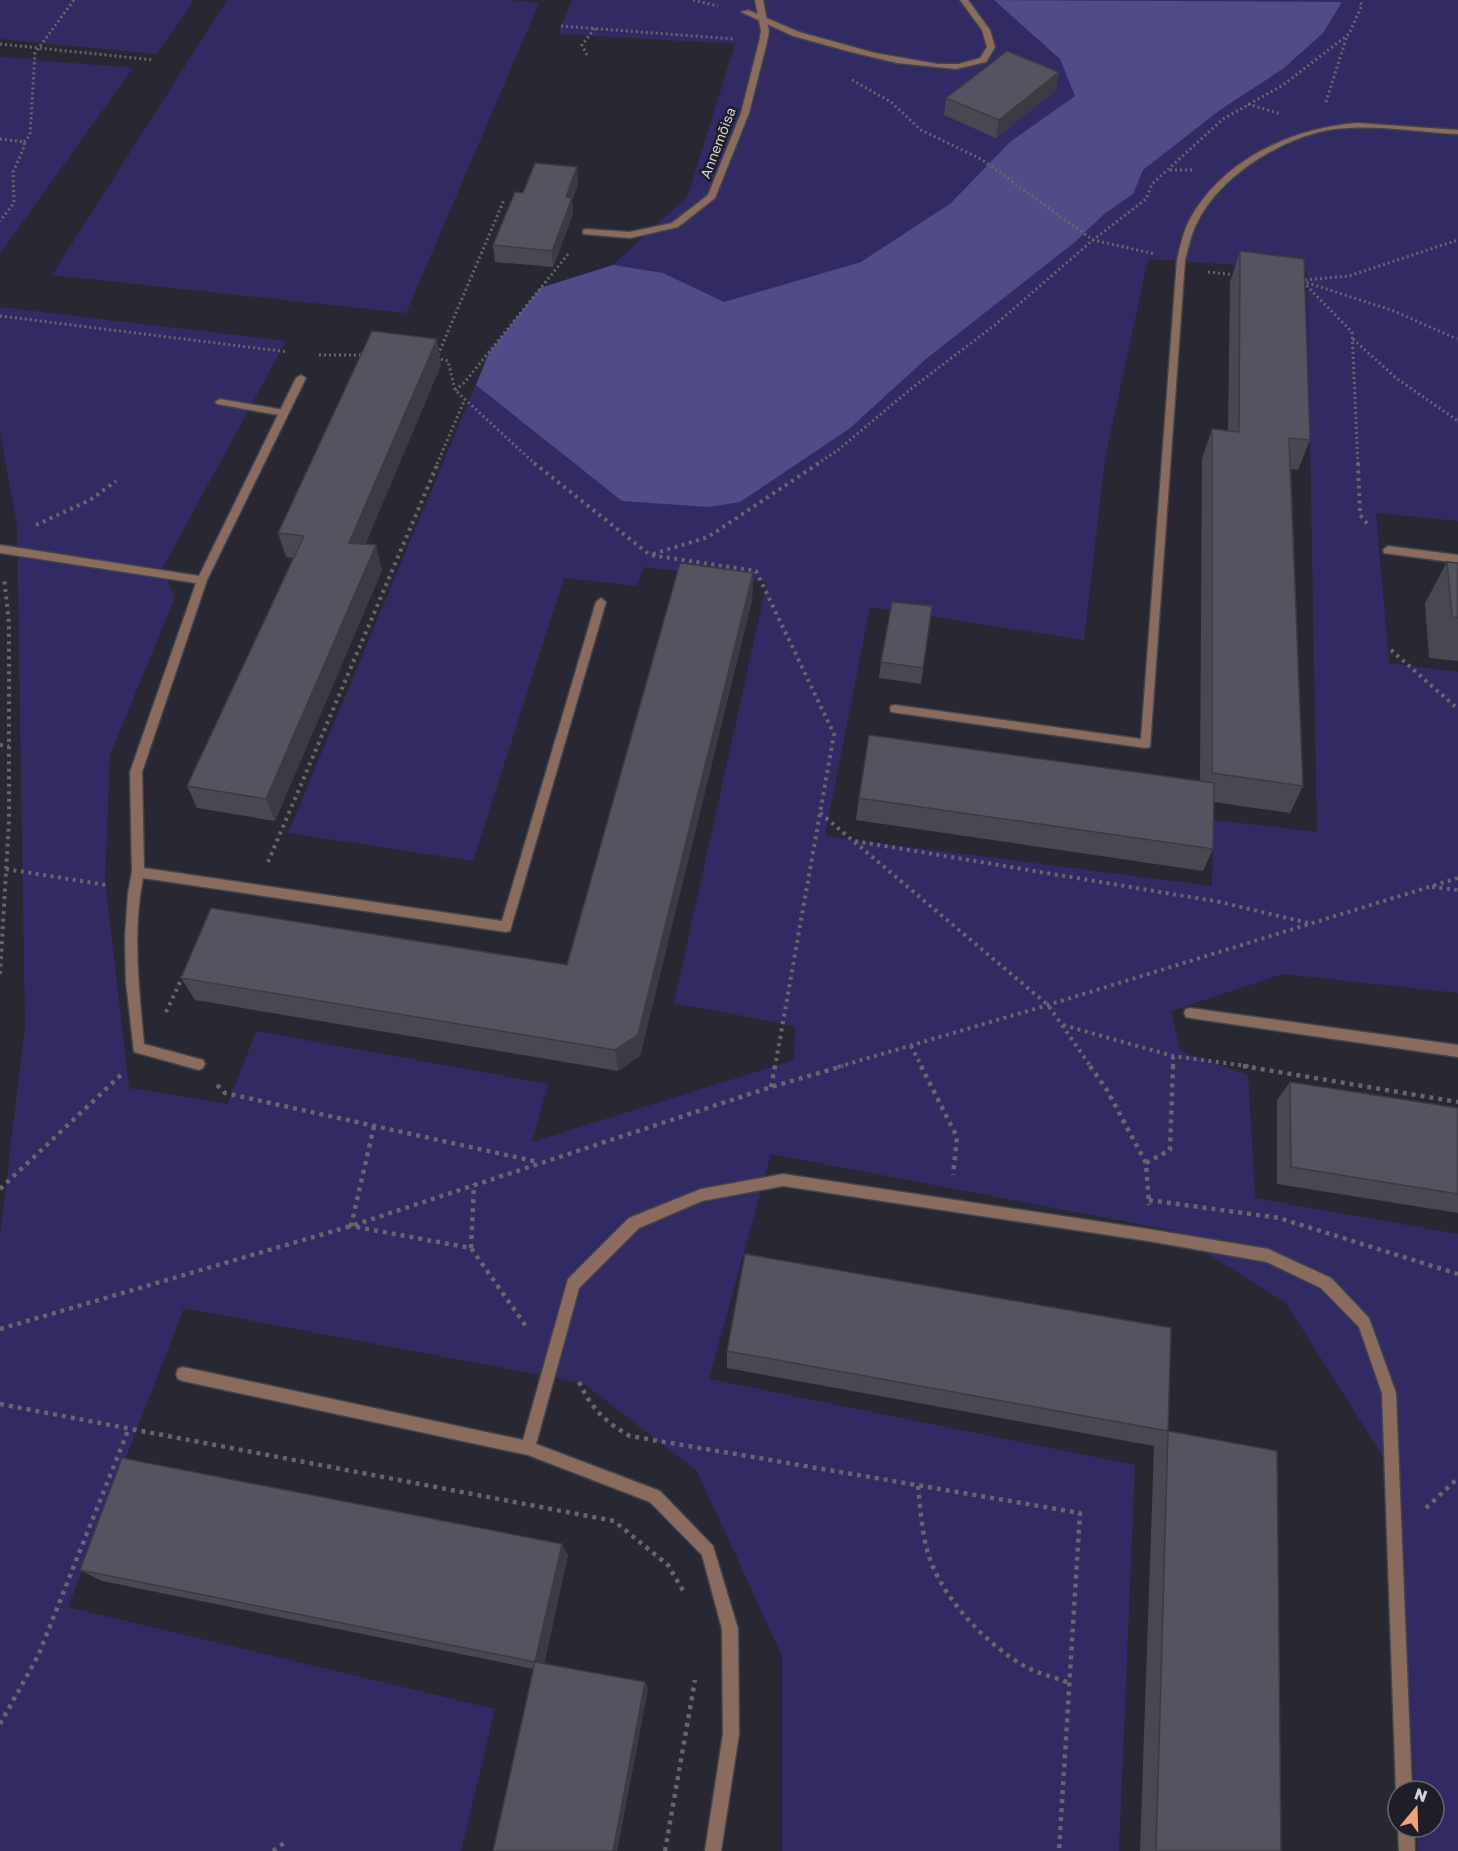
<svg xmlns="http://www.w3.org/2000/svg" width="1458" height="1851" font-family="'Golos Text',sans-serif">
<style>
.green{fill:#322b63;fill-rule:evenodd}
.forest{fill:#514b87}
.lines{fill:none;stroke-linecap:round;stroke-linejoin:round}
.service-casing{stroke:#43434d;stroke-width:3}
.minor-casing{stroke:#43434d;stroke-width:3}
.path-far2{stroke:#66666f;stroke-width:3;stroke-dasharray:2 3;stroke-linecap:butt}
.path-far1{stroke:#66666f;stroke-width:4;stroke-dasharray:3 4.5;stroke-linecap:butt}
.path{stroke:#66666f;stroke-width:4.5;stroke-dasharray:4 5;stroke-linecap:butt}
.service{fill:#896c5d;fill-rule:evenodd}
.minor{fill:#896c5d;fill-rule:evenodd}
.wall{fill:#484853}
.shaded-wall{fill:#3b3b43}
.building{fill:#545460;stroke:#3b3b43;stroke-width:1.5}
.labels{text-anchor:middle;stroke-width:5;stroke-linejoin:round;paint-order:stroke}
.far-street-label{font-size:14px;fill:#d1d1d8;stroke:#1f1e28}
</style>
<rect width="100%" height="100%" fill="#282832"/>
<g class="green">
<path d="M0 0H194L157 54 0 39Z"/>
<path d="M227 0H510L539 3 406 313 52 275Z"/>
<path d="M572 0H1458V521L1376 513 1389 663 1458 672V993L1283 974 1171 1011 1180 1051 1248 1075 1255 1198 1458 1234V1851H1418L1416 1827H1434V1791H1414L1394 1474 1286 1303 1170 1230 771 1154 709 1379 1135 1465 1119 1851H782V1656L697 1471 583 1383 184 1308 68 1607 495 1709 461 1851H0V1235L25 1027 17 525 0 432V307L286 341 162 569 175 597 110 755 105 880 129 1088 228 1104 256 1031 548 1084 532 1142 794 1060 795 1026 674 1003 767 582 644 567 637 586 564 578 473 861 288 833 489 353 540 288 613 265 688 196 735 44 558 34ZM1148 259 1307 270 1317 832 1214 820 1212 886 825 836 870 607 1084 640 1105 459Z"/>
<path d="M0 57 133 68 0 254Z"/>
</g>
<path class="forest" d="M994 0 1342 2 1323 33 1284 68 1220 110 1143 170 1133 194 1104 214 1075 242 927 358 849 429 740 502 709 507 622 501 476 385 489 353 540 288 613 265 663 273 724 302 861 262 951 203 1010 142 1075 96 1060 59Z"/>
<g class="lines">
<g class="service-casing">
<g id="service">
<path d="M960 0H968L990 30 995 47 986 62 956 69 897 63 851 52 793 36 741 12 748 10 799 32 875 53 938 64H959L980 58 987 47 982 30Z"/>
<path d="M220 399 284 410 289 413 284 416 217 404 215 402Z"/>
</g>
</g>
<g class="minor-casing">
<g id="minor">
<path d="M755 0H763L769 31 767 42 749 113 715 198 678 227 630 238 583 234V230L586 229 630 232 672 223 708 195 741 113 759 42 761 31Z"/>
<path d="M1357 123 1458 130V134C1417 132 1375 124 1335 129 1284 136 1221 175 1198 221 1191 233 1189 247 1185 260L1150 747 1146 748 891 712 890 709 891 706 895 705 1141 739 1177 260C1180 247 1183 233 1189 221 1221 160 1292 128 1357 123Z"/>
<path d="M301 375 306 378 207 580 142 772 144 868 502 921 596 602 601 598 606 602 510 931 506 932 143 878C132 933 139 988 144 1044L203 1060 205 1064 203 1068 199 1070 134 1052 126 982 125 937 128 893 132 872 130 772 196 583 0 553V545L199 576 296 378Z"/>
<path d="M1388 546 1458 555V563L1384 553 1383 550Z"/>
<path d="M1190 1008 1458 1045V1057L1190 1018 1186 1017 1184 1013 1186 1009Z"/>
<path d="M783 1174 1148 1229 1268 1249 1331 1278 1369 1318 1396 1393 1412 1791H1398V1796L1396 1791 1382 1393 1359 1327 1321 1288 1267 1262 1148 1241 783 1186 702 1201 639 1228 579 1288 536 1444 660 1491 713 1546 738 1629 739 1734 721 1851H705L723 1734 722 1629 702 1555 650 1502 528 1455 183 1381 178 1379 176 1374 178 1369 183 1367 523 1440 568 1279 629 1218 701 1189Z"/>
<path d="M1398 1827H1414L1415 1851H1399Z"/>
</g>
</g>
<g class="path-far2">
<path d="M693 0 718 6"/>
<path d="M561 26 734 39"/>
<path d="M0 44 154 60"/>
<path d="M587 55 582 45 595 28"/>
<path d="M852 80 891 102 921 130 981 159 1093 240 1146 199 1152 184 1223 119 1283 85 1349 34 1362 5 1359 0"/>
<path d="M1326 102 1347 36"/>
<path d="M1248 104 1281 114"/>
<path d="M0 139 24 142 25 145 13 172 14 203 0 221"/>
<path d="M24 142 30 135 35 53 74 0"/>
<path d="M1170 170H1195"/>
<path d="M1208 272 1236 275"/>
<path d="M1305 280 1349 276 1458 240"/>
<path d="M1302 281 1394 311 1457 339"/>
<path d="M1303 282 1352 332 1358 464"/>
<path d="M0 316 288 352"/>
<path d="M1353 339 1396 378 1458 421"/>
<path d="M319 355H366"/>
<path d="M438 355 504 200"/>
<path d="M436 358 448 361 455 390 535 464"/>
<path d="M455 390 464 383 569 253"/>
<path d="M437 464 465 399"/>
<path d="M817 464 838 450 912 388 996 324 1093 240 1155 254"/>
</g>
<g class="path-far1">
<path d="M534 463 650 555 756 571 834 734 775 1067"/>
<path d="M1358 463 1360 515 1370 527"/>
<path d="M36 525 90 500 116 481"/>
<path d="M653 554 708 537 819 463"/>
<path d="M1391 650 1458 709"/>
<path d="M0 745 9 746"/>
<path d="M820 813 1048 1005 1091 1067"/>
<path d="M855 841 1220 902 1308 923"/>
<path d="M268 862 438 463"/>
<path d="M6 869 106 885"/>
<path d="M1432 887 1458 890"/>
<path d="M0 974 9 821V624L4 577"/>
<path d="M166 1012 183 976"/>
<path d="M1063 1025 1173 1056 1254 1067"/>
<path d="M911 1046 922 1067"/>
<path d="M838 1067 1048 1005 1458 878"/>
<path d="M1173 1067V1056"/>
</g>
<g class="path">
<path d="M921 1066 957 1137 953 1175"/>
<path d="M1090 1066 1107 1090 1146 1163 1149 1205"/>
<path d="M1243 1066 1458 1102"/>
<path d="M217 1085 225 1093 538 1162"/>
<path d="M771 1087 775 1066"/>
<path d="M374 1126 351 1226 471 1248 528 1329"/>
<path d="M1146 1163 1170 1150 1173 1066"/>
<path d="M0 1189 124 1072"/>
<path d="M1149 1200 1279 1218 1458 1274"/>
<path d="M471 1248 474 1184"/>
<path d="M0 1329 351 1226 771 1087 843 1066"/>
<path d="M579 1382C591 1408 605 1422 630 1436L1080 1513 1059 1851"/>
<path d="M0 1404 614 1521 668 1565 685 1594"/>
<path d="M918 1486C921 1513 922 1542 933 1567 950 1606 989 1646 1026 1667 1039 1674 1055 1677 1069 1683"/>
<path d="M1426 1508 1458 1478"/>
<path d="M0 1724 38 1656 129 1428"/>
<path d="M273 1851 287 1841"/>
<path d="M665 1851 695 1680"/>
</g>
<use href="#service" class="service"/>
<use href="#minor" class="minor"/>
</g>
<g class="wall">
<path d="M1059 72 1056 90 996 138 944 115 946 98Z"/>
<path d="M578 184 572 201 573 214 553 267 495 262 493 245 523 193Z"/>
<path d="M1240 251 1310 440 1298 470 1291 469 1303 786 1290 813 1214 802 1213 849 1203 871 856 820 859 798 1200 781 1202 459 1212 429 1228 431 1230 282Z"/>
<path d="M441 365 365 544 382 570 275 821 197 808 187 786 293 558 286 557 278 533Z"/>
<path d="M1447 562 1458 563V661L1429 658 1425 603Z"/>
<path d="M753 573 752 600 640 1056 618 1071 195 1000 181 978 567 965Z"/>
<path d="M932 606 921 684 879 678 881 662Z"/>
<path d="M1290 1082 1458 1108V1213L1277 1184V1100Z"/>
<path d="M727 1351 1168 1431 1281 1851H1140L1154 1446 727 1368Z"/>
<path d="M568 1555 544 1664 645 1682 648 1689 617 1851H493L534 1669 102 1581 80 1570Z"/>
</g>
<g class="shaded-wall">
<path d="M1059 72 1056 90 996 138 999 120Z"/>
<path d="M577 167 578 184 572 201 573 214 553 267 552 251 566 197Z"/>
<path d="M437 339 441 365 356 567 349 543Z"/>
<path d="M376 545 382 570 275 821 266 799Z"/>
<path d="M753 573 752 600 640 1056 618 1071 615 1050Z"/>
<path d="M562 1544 568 1555 542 1670 535 1662Z"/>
<path d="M645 1682 648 1689 617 1851H613Z"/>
</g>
<g class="building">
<path d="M1007 51 1059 72 999 120 946 98Z"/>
<path d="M535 163 577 167 566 197 572 198 552 251 493 245 515 192 523 193Z"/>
<path d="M1240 251 1304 259 1310 440 1289 438 1303 786 1212 773V429L1239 432Z"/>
<path d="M372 331 437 339 349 543 376 545 266 799 187 786 304 536 278 533Z"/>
<path d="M1447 562 1458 563V618L1452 617Z"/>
<path d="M680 563 753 573 638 1035 615 1050 181 978 211 908 567 965Z"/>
<path d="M892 602 932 606 923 668 881 662Z"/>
<path d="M869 735 1214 783 1213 849 859 798Z"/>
<path d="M1290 1082 1458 1108V1194L1291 1167Z"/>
<path d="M745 1254 1171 1328 1168 1431 727 1351Z"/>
<path d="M1168 1431 1277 1451 1281 1851H1156Z"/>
<path d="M122 1458 562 1544 535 1662 80 1570Z"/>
<path d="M535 1662 645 1682 613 1851H493Z"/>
</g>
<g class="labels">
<g class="far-street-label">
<text transform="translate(718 143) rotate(-69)" y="5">Annemõisa</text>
</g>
</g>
<g transform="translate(1416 1809) rotate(19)"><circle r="28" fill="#1f1e28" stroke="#66666e" stroke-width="1.5"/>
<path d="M0-4.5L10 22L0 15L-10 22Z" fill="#f0a27a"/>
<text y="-9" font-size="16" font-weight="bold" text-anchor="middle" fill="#d1d1d8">N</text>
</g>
</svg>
